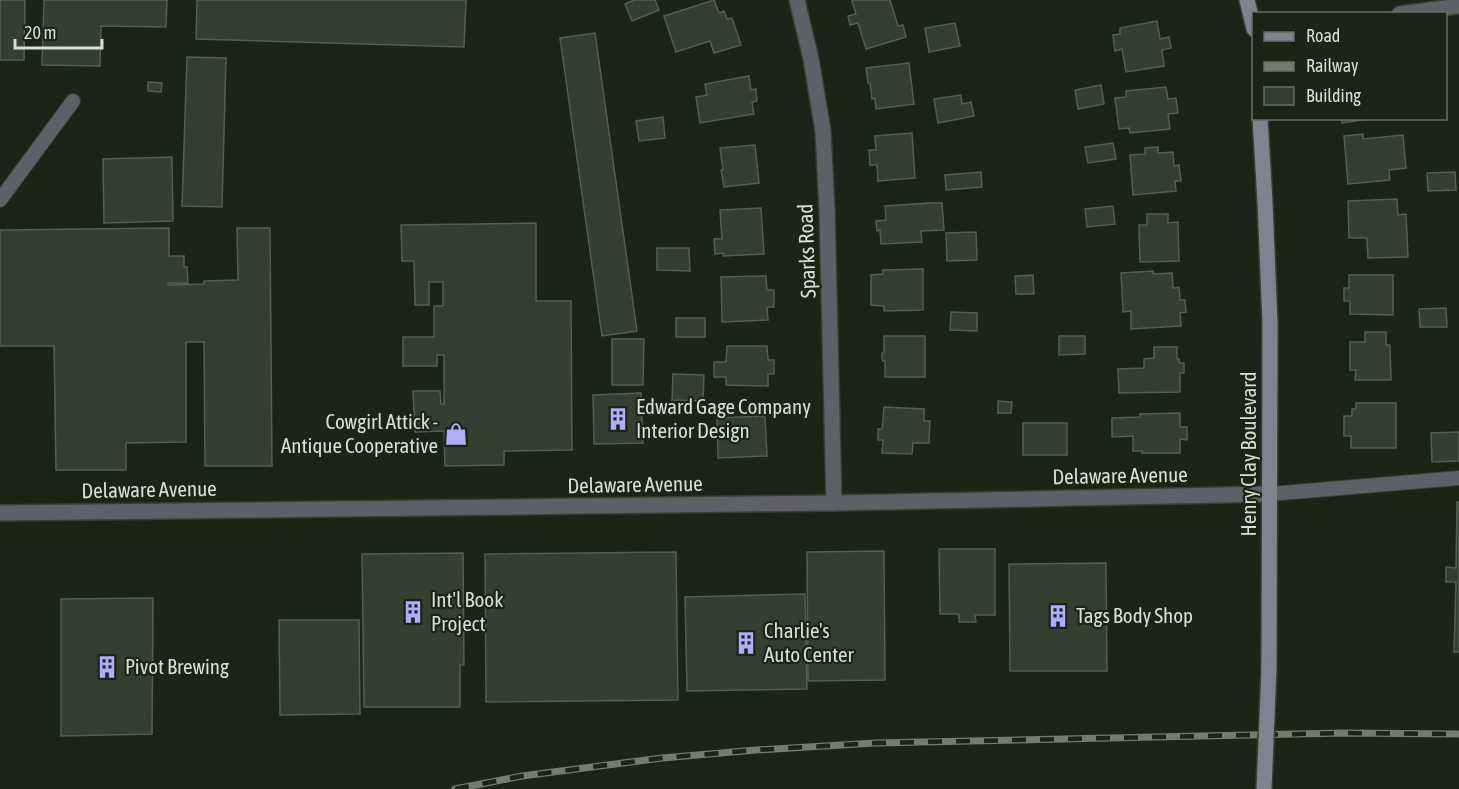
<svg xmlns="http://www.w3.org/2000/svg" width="1459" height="789" font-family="'Asap Condensed',sans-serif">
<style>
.building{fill:#353f30;stroke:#545f4f;stroke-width:1.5}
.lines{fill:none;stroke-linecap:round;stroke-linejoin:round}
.lane-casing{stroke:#363e31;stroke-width:16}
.street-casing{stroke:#363e31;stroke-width:18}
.secondary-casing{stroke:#363e31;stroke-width:18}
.lane{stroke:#5e5f67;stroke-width:14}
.street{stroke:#5e5f67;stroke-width:15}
.secondary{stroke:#81828f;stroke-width:15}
.rail-casing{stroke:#747c70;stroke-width:7}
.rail{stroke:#1b2416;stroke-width:4.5;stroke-dasharray:14;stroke-linecap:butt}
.secondary-bridge-casing{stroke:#363e31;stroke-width:18;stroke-linecap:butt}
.secondary-bridge{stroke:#81828f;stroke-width:15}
.labels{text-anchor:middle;stroke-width:4.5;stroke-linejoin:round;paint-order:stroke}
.street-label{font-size:21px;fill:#d9dfd6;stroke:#1b2416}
.poi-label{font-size:21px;fill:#d9dfd6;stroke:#1b2416;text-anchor:start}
</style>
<rect width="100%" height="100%" fill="#1b2416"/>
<g class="building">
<path d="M0 0H25L24 60H0Z"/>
<path d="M44 0H167L166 27 101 26 100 66 42 65Z"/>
<path d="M197 0H466L464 47 196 39Z"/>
<path d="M634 0H655L659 10 632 21 625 4Z"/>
<path d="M714 0 719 13 724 11 727 19 732 18 741 45 714 53 710 41 676 52 664 16Z"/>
<path d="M855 0H890L898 26 903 25 906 37 866 49 858 23 850 25 848 16 856 14 852 1Z"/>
<path d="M1157 21 1160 39 1169 37 1171 47V48L1162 50 1164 66 1126 72 1122 49 1115 51 1113 35 1120 34V28Z"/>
<path d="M955 23 960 46 929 52 925 28Z"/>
<path d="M595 33 637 331 602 336 560 38Z"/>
<path d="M187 57 226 58 222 207 182 206Z"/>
<path d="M909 63 914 104 876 109 875 98 872 99 870 83H868L866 68Z"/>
<path d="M749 76 751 90 756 89V93L757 101 752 102 754 114 700 123 696 97 707 95 705 84Z"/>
<path d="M148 82 162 83 161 92 148 91Z"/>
<path d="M1101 85 1104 104 1078 109 1075 90Z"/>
<path d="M1166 87 1168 99 1176 98 1178 113 1168 114 1170 129 1130 133 1129 128 1119 129 1115 98 1126 97V91Z"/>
<path d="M961 95 962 104 971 102 974 116 938 123 934 99Z"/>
<path d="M663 117 665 138 639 141 636 121Z"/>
<path d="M1341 118H1376L1342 123Z"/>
<path d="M912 133 915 178 878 181 877 165H870L869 150H876L875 136Z"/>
<path d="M1363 134V139L1403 135 1406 168 1389 170 1390 180 1348 184 1344 136Z"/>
<path d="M1113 143 1116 159 1088 163 1085 147Z"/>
<path d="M755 145 759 183 724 187 721 170H723L720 148Z"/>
<path d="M1158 147V153L1173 152 1174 166 1179 165 1181 181H1175L1176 191 1133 195 1130 155 1145 154V148Z"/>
<path d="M172 157 173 221 104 223 103 159Z"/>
<path d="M981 172 982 187 946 190 945 175Z"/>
<path d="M1455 172 1456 190 1428 191 1427 173Z"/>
<path d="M1397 199 1398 215 1406 214 1408 257 1368 258 1367 238H1349L1348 201Z"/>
<path d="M929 203H942L944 230 921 231 922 242 881 244 880 230 877 231 876 221 886 220 885 206Z"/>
<path d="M1113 206 1115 224 1087 227 1085 209Z"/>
<path d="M761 208 764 254 723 256V253L715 254 714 239H722L720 210Z"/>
<path d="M1147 214H1168V223L1178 222 1179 261 1140 262 1139 225H1147Z"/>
<path d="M536 223V301H571L572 450 504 451V465L445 466 444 431 415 432 413 391H440L441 404H444V355H437V366H403V337H434V306H443V282H429V305H415L414 261H402L401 225Z"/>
<path d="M169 228V256H184V267H187L188 283H168V285L204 284V281L238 280 237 228H270L272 466H205L204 342H186V442L126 443V470H56L54 346H0V230Z"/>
<path d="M976 232 977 260 947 261 946 233Z"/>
<path d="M657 248H689L690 271 657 270Z"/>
<path d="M923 269V310L884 311V306L871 305V275L883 274V270Z"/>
<path d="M1153 271V274L1172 273 1173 288 1179 287 1180 300H1185L1186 312 1180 313 1181 326 1131 329V311L1123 312 1121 273Z"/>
<path d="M1033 275 1034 294H1016L1015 276Z"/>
<path d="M1349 275H1393V315L1350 314V301H1344V288H1349Z"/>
<path d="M766 276 767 290H774V307H767L768 320 722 322 721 277Z"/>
<path d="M1446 308 1447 327H1420L1419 309Z"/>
<path d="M951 312 977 313V331L950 330Z"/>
<rect x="676" y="318" width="29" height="19"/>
<path d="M1365 332H1386V345H1390L1391 380H1355L1356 370H1350V342H1365Z"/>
<path d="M884 336H925V377H885V361H883L882 358V353H884Z"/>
<path d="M1059 336H1085V354L1059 355Z"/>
<path d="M612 339H644L643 385H612Z"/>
<path d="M727 346H767L768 360H774V374H768V386L726 385V377H714V362H726Z"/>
<path d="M1154 347H1177V359H1179V363H1184V373H1180V392L1119 393 1118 369 1144 368V359L1154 358Z"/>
<path d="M673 374 704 375 703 401 672 400Z"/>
<path d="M641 393 643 443 594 444 593 395Z"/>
<path d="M998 401 1012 402 1011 413H998Z"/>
<path d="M1356 403H1396V448H1351V436H1344V416H1352V409H1356Z"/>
<path d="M884 407 924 409V421H930L929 443H913L912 454 882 453 883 440H878V429H882Z"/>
<path d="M1180 413V427H1187V440L1180 439V453H1142V451H1133V436L1112 437V418L1140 417V414Z"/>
<path d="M765 416 767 456 718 458 717 418Z"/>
<rect x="1023" y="423" width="44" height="32"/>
<path d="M1459 432V461L1432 462 1431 433Z"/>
<path d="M1457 502H1459V652H1454L1456 582H1446V567L1456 568Z"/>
<path d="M939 549H995V615H975L976 622H959V614H940Z"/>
<path d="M884 551 885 680 808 681 807 552Z"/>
<path d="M676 552 678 700 486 702 485 554Z"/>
<path d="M463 553 464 665H460V707H364L362 554Z"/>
<path d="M1106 563 1107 671H1010L1009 564Z"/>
<path d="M805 594 807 689 687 691 685 597Z"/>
<path d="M153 598 152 734 61 736V599Z"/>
<path d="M279 620H359L360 714 280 715Z"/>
</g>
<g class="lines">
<g class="lane-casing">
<g id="lane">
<path d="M0 200 73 101"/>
<path d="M1269 494 1459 478"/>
</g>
</g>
<g class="street-casing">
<g id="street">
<path d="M797 0 811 59 823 131 827 210 834 503"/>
<path d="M1400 14 1459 6"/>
<path d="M0 513 834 503 1269 494"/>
</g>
</g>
<g class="secondary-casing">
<g id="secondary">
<path d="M1247 0 1254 29"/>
<path d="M1260 118 1265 202 1270 323 1269 668"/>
</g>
</g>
<use href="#lane" class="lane"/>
<use href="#street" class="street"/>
<use href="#secondary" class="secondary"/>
<g class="rail-casing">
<path id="rail" d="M455 789 522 776 662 758 756 750 875 743 1345 733 1459 734"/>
</g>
<use href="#rail" class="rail"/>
<g class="secondary-bridge-casing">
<path id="secondary-bridge" d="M1264 789 1269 668"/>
</g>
<use href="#secondary-bridge" class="secondary-bridge"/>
</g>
<defs>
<g id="building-bare" transform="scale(1.8)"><path d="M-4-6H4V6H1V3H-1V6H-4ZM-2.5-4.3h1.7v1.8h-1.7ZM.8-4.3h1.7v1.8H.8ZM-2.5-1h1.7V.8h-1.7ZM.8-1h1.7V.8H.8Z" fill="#acaffb" stroke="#1b2416" stroke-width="2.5" paint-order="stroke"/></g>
<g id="shop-bare" transform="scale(1.8)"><path d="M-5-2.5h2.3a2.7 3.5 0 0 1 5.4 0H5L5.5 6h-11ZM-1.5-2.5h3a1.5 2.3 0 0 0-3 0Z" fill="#acaffb" stroke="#1b2416" stroke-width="2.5" paint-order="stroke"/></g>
</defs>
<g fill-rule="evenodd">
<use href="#building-bare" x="618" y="419"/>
<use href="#shop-bare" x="456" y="434"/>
<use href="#building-bare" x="413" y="612"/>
<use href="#building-bare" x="1058" y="616"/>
<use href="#building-bare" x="746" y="643"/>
<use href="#building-bare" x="107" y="667"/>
</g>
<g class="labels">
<g class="street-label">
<text transform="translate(807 251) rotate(-92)" y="7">Sparks Road</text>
<text transform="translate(1249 454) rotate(-90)" y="7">Henry Clay Boulevard</text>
<text transform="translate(1120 476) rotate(-1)" y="7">Delaware Avenue</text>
<text transform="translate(635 485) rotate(-1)" y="7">Delaware Avenue</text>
<text transform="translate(149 490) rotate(-1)" y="7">Delaware Avenue</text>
</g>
<g class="poi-label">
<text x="636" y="414">Edward Gage Company<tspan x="636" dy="24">Interior Design</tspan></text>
<text x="438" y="429" text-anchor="end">Cowgirl Attick -<tspan x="438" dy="24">Antique Cooperative</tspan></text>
<text x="431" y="607">Int'l Book<tspan x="431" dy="24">Project</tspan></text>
<text x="1076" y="623">Tags Body Shop</text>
<text x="764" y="638">Charlie's<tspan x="764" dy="24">Auto Center</tspan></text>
<text x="125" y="674">Pivot Brewing</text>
</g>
</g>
<rect x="1252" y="12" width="195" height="108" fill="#1b2416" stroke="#676f63" stroke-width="1.5"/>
<rect x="1264" y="32" width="30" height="9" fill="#81828f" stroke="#676f63" stroke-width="1.5"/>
<text x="1306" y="42" font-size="18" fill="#d9dfd6">Road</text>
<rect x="1264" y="62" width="30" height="9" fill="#747c70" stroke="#676f63" stroke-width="1.5"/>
<text x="1306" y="72" font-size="18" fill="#d9dfd6">Railway</text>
<rect x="1264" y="87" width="30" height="18" fill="#353f30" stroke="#676f63" stroke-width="1.5"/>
<text x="1306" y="102" font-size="18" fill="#d9dfd6">Building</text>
<path d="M15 39v9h87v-9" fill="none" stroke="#d9dfd6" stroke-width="3"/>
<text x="24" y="39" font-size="18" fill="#d9dfd6" stroke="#1b2416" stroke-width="4.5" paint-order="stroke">20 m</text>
</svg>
